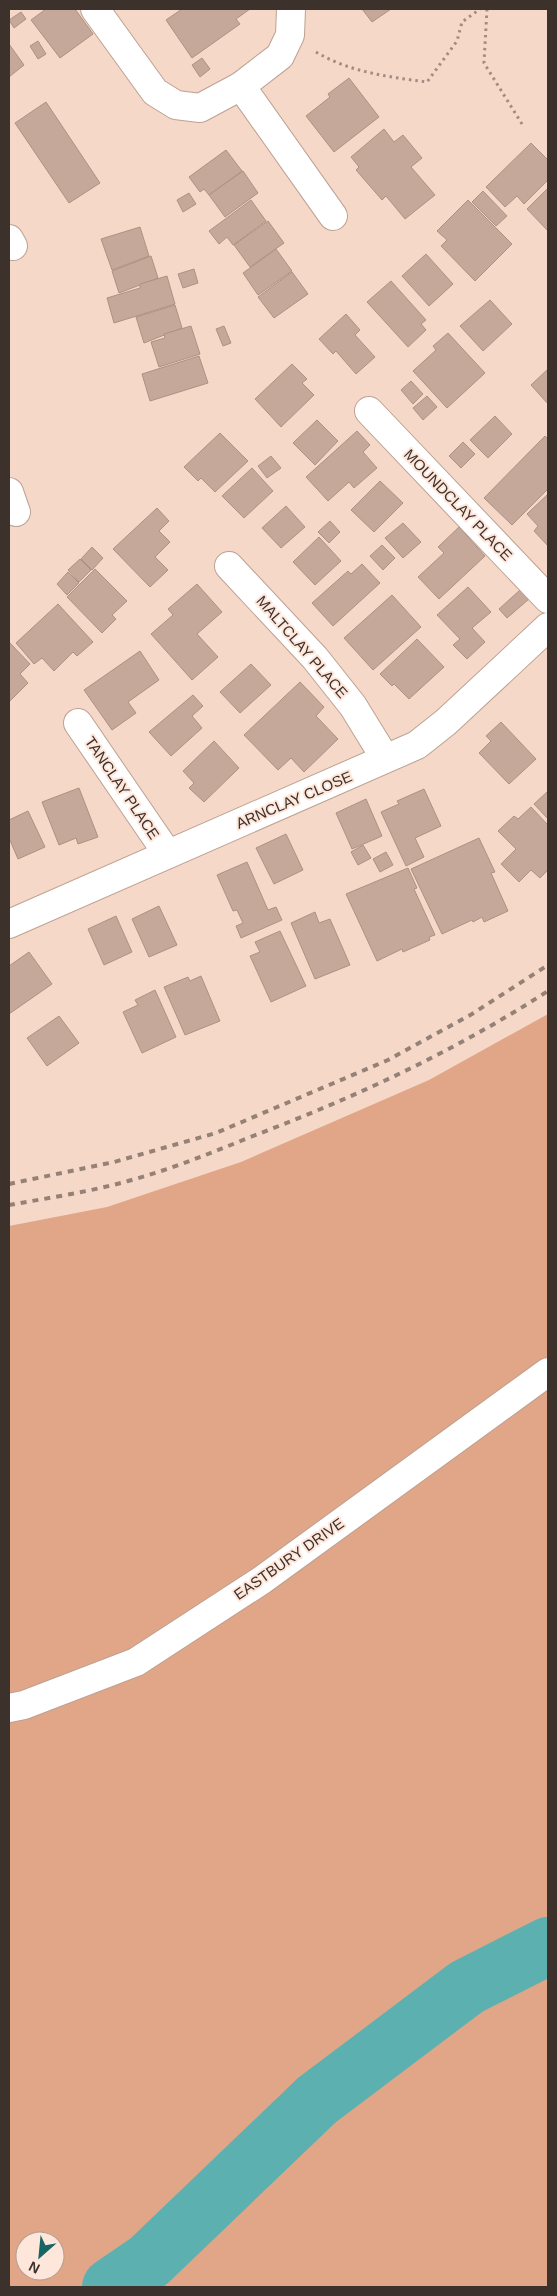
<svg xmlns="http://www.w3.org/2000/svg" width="557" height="2296" font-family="Helvetica,sans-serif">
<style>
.green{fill:#e0a687;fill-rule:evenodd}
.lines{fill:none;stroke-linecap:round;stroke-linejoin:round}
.river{stroke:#5cb1b0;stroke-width:58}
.building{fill:#c5a899;stroke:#ad9182}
.minor-casing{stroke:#bda192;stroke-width:30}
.tertiary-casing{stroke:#bda192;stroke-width:30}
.path{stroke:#a28c81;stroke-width:3;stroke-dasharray:2.5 4;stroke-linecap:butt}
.minor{stroke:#fff;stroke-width:28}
.tertiary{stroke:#fff;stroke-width:28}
.rail{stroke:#958176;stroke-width:4;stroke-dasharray:6 6;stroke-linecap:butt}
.labels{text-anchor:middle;stroke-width:4;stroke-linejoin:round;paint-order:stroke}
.street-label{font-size:15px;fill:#3c312b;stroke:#ffe6da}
</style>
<rect width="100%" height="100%" fill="#f6d8c8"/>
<path class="green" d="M548 1014V2287H9V1226L107 1207 241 1162 429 1080ZM25 2241H55V2271H25Z"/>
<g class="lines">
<path class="river" d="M111 2287 149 2261 317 2100 467 1987 548 1946"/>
</g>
<g class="building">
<path d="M46 9H75L93 34 60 58 31 20Z"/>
<path d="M182 9H250L236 19 240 24 192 58 166 20Z"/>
<path d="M362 9H391L372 22Z"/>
<path d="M21 12 26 19 14 28 9 20Z"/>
<path d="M38 41 46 54 38 59 30 46Z"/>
<path d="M9 44 24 65 9 77Z"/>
<path d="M202 58 210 69 200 77 192 65Z"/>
<path d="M349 78 379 117 334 152 306 116 330 97 328 94Z"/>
<path d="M46 102 100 183 69 203 15 123Z"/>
<path d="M384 129 394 142 403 135 422 158 411 167 435 195 405 219 386 196 382 200 356 170 359 167 351 157Z"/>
<path d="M531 143 548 160V180L524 204 517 196 505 207 486 187Z"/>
<path d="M226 150 242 171 209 195 204 189 200 192 189 177Z"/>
<path d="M243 171 258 193 225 217 209 195Z"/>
<path d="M548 188V231L527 209Z"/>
<path d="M483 191 507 216 496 226 472 202Z"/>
<path d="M189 193 196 204 183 212 177 200Z"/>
<path d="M251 200 266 221 233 245 227 237 219 244 209 231Z"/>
<path d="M468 200 512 244 475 281 441 246 447 240 437 231Z"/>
<path d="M268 221 284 243 250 267 234 245Z"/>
<path d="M140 227 149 256 112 270 101 239Z"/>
<path d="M276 249 292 271 258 295 243 273Z"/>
<path d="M426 254 453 284 429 306 402 276Z"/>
<path d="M151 256 158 278 119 293 112 271Z"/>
<path d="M194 269 198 283 183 288 178 274Z"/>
<path d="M292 272 308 294 274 318 258 297Z"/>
<path d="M167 276 175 304 114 323 107 298 140 288V284Z"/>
<path d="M391 281 426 320 421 324 426 330 408 347 367 302Z"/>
<path d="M490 300 512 324 483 351 460 326Z"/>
<path d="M175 305 182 328 144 343 136 317Z"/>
<path d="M346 314 360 330 355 335 375 357 356 374 336 351 333 354 319 339Z"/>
<path d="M191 326 200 354 159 367 151 342 165 338 164 334Z"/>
<path d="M224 326 231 343 223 346 216 329Z"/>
<path d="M448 333 485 373 447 408 413 371 436 350 433 346Z"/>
<path d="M199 356 208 383 150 401 142 374Z"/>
<path d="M292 364 307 379 302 383 314 395 281 427 255 399Z"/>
<path d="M548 369V404L531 385Z"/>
<path d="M411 381 423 394 413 404 401 390Z"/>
<path d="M427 396 437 407 423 420 413 408Z"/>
<path d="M495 416 512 434 488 458 470 440Z"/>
<path d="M317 420 338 441 315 465 293 443Z"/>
<path d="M357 431 370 445 363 452 377 468 354 488 349 482 328 501 306 477Z"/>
<path d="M220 433 248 461 215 492 201 478 198 481 184 467Z"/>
<path d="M545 436 548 439V489L512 525 484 498Z"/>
<path d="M463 442 475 454 461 468 449 456Z"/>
<path d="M271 456 281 468 267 478 258 466Z"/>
<path d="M252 468 273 491 244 518 222 496Z"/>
<path d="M380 481 403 503 374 532 351 510Z"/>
<path d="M548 494V546L534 531 538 526 527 514Z"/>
<path d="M286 506 305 527 281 548 262 528Z"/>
<path d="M157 508 169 521 159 531 170 542 155 557 168 570 150 587 113 549Z"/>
<path d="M330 521 340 532 329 543 318 532Z"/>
<path d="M403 523 421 542 403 558 385 538Z"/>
<path d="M459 527 485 556 439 599 418 577 444 553 438 547Z"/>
<path d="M319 537 341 561 315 585 293 562Z"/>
<path d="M382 545 395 558 383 570 370 556Z"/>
<path d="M92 547 103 558 92 570 81 559Z"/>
<path d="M80 559 91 570 79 582 68 570Z"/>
<path d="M362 564 380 583 333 626 312 603 348 571 351 574Z"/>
<path d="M95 569 127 601 112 615 116 619 102 633 67 597Z"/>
<path d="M68 572 79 583 67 595 57 584Z"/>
<path d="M197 584 222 612 197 634 218 657 192 680 151 634 173 615 168 609Z"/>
<path d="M468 587 491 612 472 628 485 642 467 659 453 645 460 639 437 615Z"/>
<path d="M520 590 529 599 507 618 499 609Z"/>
<path d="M392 595 421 627 373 670 344 638Z"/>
<path d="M58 604 93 642 77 656 73 652 54 671 42 658 34 664 16 643Z"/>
<path d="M417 639 444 667 409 699 394 684 392 686 380 674Z"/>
<path d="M9 642 30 664 20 674 28 683 9 702Z"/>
<path d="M140 651 159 680 128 702 136 713 112 730 84 690Z"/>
<path d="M251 664 271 685 240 713 220 692Z"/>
<path d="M300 682 324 707 316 716 338 739 304 772 291 758 278 770 244 735Z"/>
<path d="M193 695 203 706 192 716 202 728 171 756 149 732Z"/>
<path d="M501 722 536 759 509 784 479 753 491 741 486 736Z"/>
<path d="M214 741 239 768 204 802 189 788 194 783 183 771Z"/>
<path d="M79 788 98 837 78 844 76 838 59 845 42 802Z"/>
<path d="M424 789 441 826 415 838 424 857 406 866 381 812 399 804 397 801Z"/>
<path d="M548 791V819L534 804Z"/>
<path d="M366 799 382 836 352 849 336 813Z"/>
<path d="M531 807 548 825V870L540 878 531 870 519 882 501 864 516 849 498 831 514 816 518 819Z"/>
<path d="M28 811 45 847 18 859 9 838V820Z"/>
<path d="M286 834 303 870 274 884 256 848Z"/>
<path d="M479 838 495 872 491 873 508 911 484 922 482 917 473 922 472 920 442 934 411 869Z"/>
<path d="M363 845 371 858 358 865 351 852Z"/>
<path d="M386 852 393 865 380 872 373 859Z"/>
<path d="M247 862 268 910 276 907 282 920 241 938 236 926 243 923 237 910 233 911 217 875Z"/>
<path d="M408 868 417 888 414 889 435 935 429 937 430 940 403 952 402 949 377 961 346 894Z"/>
<path d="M159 906 177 945 149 957 132 919Z"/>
<path d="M315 912 319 923 330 919 350 965 315 979 291 923Z"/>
<path d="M116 916 132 952 104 965 88 929Z"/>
<path d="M280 931 306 986 271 1002 250 956 260 952 255 942Z"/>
<path d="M29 952 52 984 9 1014V966Z"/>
<path d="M201 976 220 1021 185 1035 164 987 188 977 190 981Z"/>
<path d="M155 990 176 1037 142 1053 123 1012 138 1005 135 1000Z"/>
<path d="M59 1016 79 1043 47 1066 27 1038Z"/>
</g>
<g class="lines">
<g class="minor-casing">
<g id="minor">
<path d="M95 9 155 92 176 105 200 108 241 86 280 56 290 35 291 9"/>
<path d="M241 86 333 216"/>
<path d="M9 239 13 246"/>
<path d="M369 411 548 599"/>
<path d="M9 492 16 512"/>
<path d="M229 566 315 658 353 706 385 758"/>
<path d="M78 723 167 853"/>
<path d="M9 924 417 745 446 722 548 627"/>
</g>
</g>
<g class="tertiary-casing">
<path id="tertiary" d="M9 1708 24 1705 136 1662 262 1580 548 1372"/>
</g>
<g class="path">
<path d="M487 9 484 63 522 124"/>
<path d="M316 52C349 72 389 77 427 82L457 41 462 22 480 9"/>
</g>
<use href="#minor" class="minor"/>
<use href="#tertiary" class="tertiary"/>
<g class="rail">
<path d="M9 1184 114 1162 216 1133 388 1060 472 1014 548 965"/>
<path d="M9 1205C48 1198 89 1192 128 1181 172 1169 211 1153 253 1136 358 1096 453 1052 548 991"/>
</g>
</g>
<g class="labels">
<g class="street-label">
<text transform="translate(458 505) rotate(46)" y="5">MOUNDCLAY PLACE</text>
<text transform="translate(302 647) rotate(49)" y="5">MALTCLAY PLACE</text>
<text transform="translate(122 788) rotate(56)" y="5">TANCLAY PLACE</text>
<text transform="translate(294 800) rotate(-23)" y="5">ARNCLAY CLOSE</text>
<text transform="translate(289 1559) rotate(-35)" y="5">EASTBURY DRIVE</text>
</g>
</g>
<rect width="557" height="2296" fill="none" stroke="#3c312b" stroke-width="20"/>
<g transform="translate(40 2256) rotate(207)"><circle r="24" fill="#ffe6da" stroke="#b19e94"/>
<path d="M0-4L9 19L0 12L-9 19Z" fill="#166565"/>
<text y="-8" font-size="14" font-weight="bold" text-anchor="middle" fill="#3c312b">N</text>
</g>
</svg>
